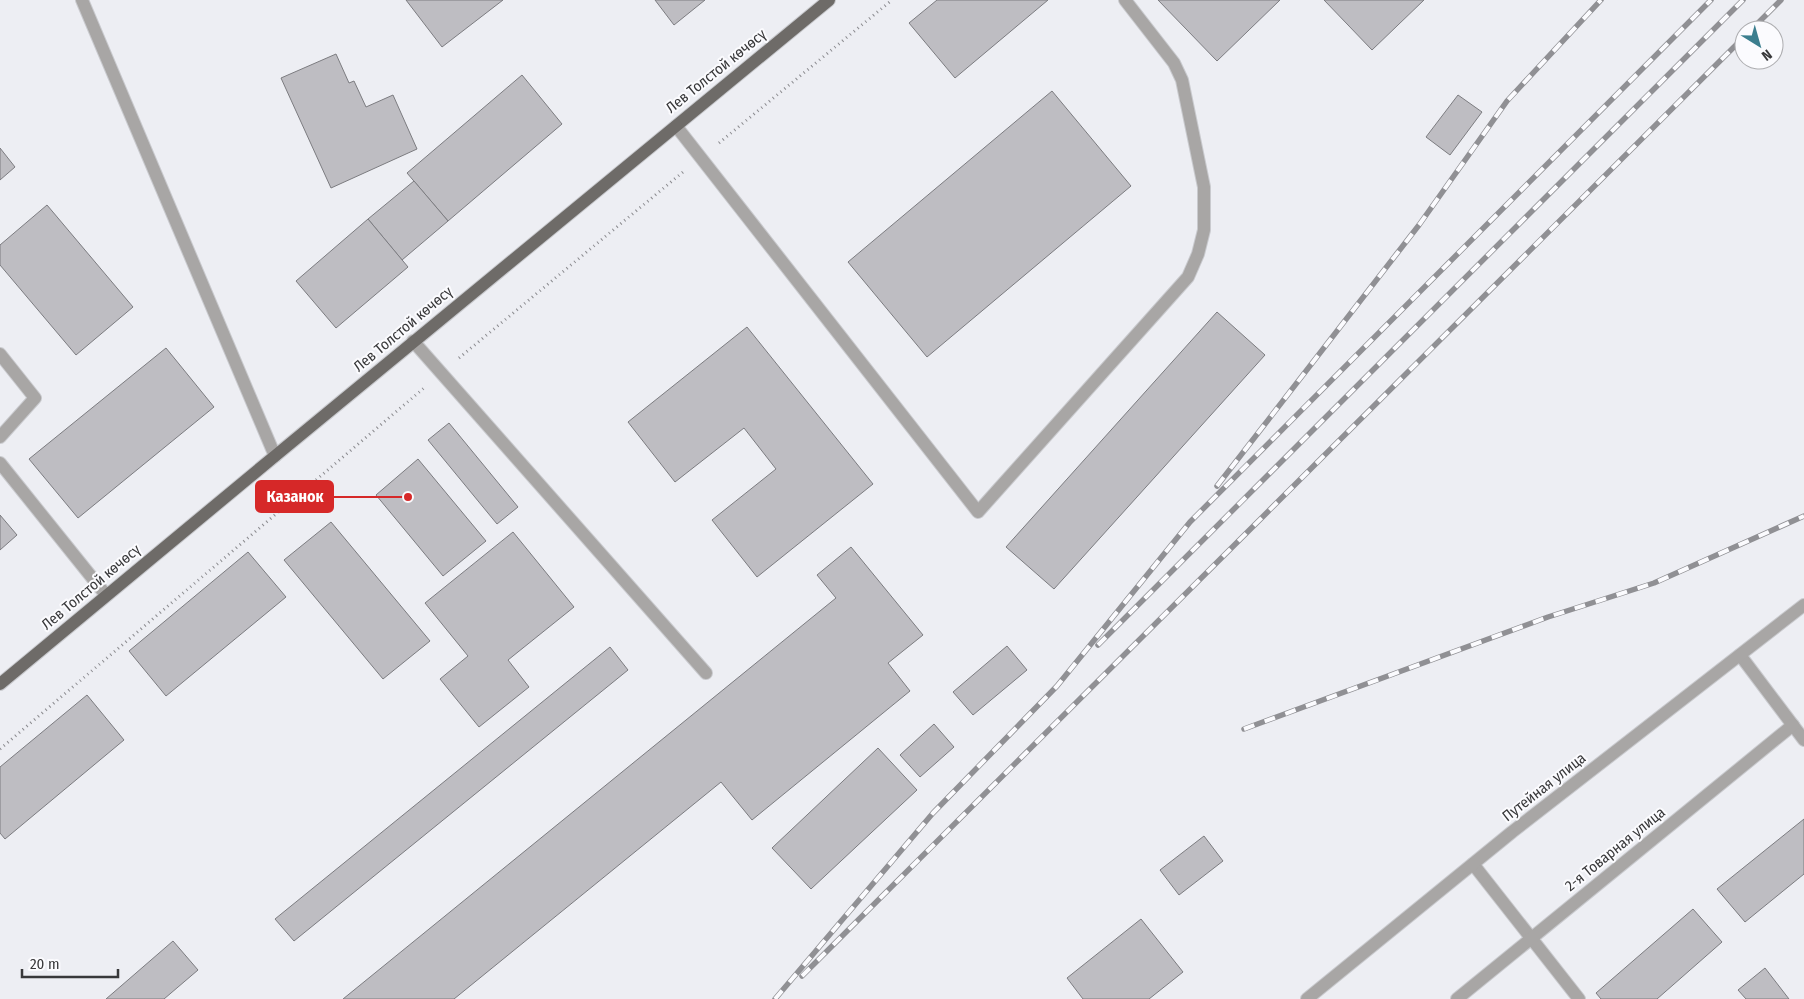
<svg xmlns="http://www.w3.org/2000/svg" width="1804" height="999" font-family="'Fira Sans Condensed',sans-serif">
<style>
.building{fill:#bebdc2;stroke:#7c7c80}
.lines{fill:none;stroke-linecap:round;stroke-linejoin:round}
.lane-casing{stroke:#c9cace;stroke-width:14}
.street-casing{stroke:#c9cace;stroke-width:14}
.primary-casing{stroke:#c9cace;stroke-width:14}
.path{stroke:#8c8c90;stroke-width:3;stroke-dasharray:1 4;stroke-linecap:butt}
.lane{stroke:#a8a6a5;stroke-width:12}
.street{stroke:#a8a6a5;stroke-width:12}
.primary{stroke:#6e6b68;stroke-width:12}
.rail-casing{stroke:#909094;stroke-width:5.5}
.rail{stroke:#fbfbfe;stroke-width:4;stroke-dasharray:11;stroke-linecap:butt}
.labels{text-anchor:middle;stroke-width:4;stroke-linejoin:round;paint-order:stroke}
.street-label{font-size:15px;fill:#38383a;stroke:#fbfbfe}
.leader{fill:none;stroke:#d62828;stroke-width:2}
.callout-dot{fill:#d62828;stroke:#fbfbfe;stroke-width:2}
.callout{fill:#d62828;stroke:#d62828;stroke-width:2}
.callout-label{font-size:16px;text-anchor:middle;font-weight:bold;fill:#fff}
</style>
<rect width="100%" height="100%" fill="#edeef3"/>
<g class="building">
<path d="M406 0H503L442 47Z"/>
<path d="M655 0H705L674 25Z"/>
<path d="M937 0H1048L955 78 909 23Z"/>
<path d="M1158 0H1280L1217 61Z"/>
<path d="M1324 0H1424L1372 50Z"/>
<path d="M336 54 349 83 354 81 366 107 393 95 417 149 331 188 281 78Z"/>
<path d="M522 75 562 124 448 221 407 173Z"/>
<path d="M1052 91 1131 186 927 357 848 262Z"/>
<path d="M1458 95 1482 112 1450 155 1426 137Z"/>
<path d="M0 148 15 167 0 180Z"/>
<path d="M414 181 448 221 402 260 368 219Z"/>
<path d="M47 205 133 307 76 355 0 265V245Z"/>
<path d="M368 219 408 267 336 328 296 281Z"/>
<path d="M1217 312 1265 355 1054 589 1006 547Z"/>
<path d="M747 327 873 484 757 577 712 520 776 469 744 428 675 482 628 422Z"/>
<path d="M166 348 214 407 78 518 29 459Z"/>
<path d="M449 423 518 507 497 524 428 440Z"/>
<path d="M418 459 486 541 443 576 376 495Z"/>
<path d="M0 515 17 535 0 550Z"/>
<path d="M331 522 430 641 383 679 284 560Z"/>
<path d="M513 532 574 607 508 660 529 687 479 727 440 679 468 656 425 603Z"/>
<path d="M851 547 923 635 888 663 910 691 752 820 721 782 454 999H343L836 598 817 575Z"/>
<path d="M248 552 286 597 166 696 129 651Z"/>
<path d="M1007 646 1027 670 973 715 953 692Z"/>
<path d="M610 647 628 670 294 941 275 919Z"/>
<path d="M87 695 124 740 5 839 0 833V767Z"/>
<path d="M934 724 954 747 920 777 900 755Z"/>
<path d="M878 748 917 790 811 889 772 848Z"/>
<path d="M1804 819V874L1745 922 1717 889Z"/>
<path d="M1204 836 1223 861 1179 895 1160 870Z"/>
<path d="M1693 909 1722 942 1657 999H1601L1596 993Z"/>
<path d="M1141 919 1183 972 1149 999H1083L1067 978Z"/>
<path d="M173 941 198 970 164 999H106Z"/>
<path d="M1765 968 1789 999H1746L1738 990Z"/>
</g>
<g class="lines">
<g class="lane-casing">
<g id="lane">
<path d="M676 126 978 512 1188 277 1198 254 1204 230V187L1182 80 1174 63 1125 0"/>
<path d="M0 354 35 398 0 437"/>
<path d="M0 463 106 595"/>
</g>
</g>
<g class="street-casing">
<g id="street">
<path d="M82 0 275 456"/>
<path d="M413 341 706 673"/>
<path d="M1740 655 1804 740"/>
<path d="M1473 864 1579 999"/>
<path d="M1307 999 1512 832 1804 605"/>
<path d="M1457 999 1793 725"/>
</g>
</g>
<g class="primary-casing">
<path id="primary" d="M0 684 275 456 829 0"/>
</g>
<g class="path">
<path d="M719 143 892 0"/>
<path d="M459 358 683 172"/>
<path d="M0 749 424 388"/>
</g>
<use href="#lane" class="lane"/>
<use href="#street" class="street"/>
<use href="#primary" class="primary"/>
<g class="rail-casing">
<g id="rail">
<path d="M1751 30 1781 0"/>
<path d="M1217 486 1419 225 1507 101 1601 0"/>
<path d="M1098 645 1743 0"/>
<path d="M1244 729 1548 617 1654 583 1804 516"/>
<path d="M802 976 1744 37"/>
<path d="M775 999 933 813 1057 686 1190 522 1711 0"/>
</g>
</g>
<use href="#rail" class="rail"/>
</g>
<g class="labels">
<g class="street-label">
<text transform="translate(716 71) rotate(-39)" y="5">Лев Толстой көчөсү</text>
<text transform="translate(403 329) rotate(-40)" y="5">Лев Толстой көчөсү</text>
<text transform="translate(91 587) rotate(-40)" y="5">Лев Толстой көчөсү</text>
<text transform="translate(1544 787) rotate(-38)" y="5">Путейная улица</text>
<text transform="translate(1615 849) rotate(-39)" y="5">2-я Товарная улица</text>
</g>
</g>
<path class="leader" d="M408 497L333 497"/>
<circle class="callout-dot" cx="408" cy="497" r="5"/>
<rect class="callout" x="256" y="481" width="77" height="31" rx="5"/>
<g class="callout-label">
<text x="295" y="502">Казанок</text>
</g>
<g transform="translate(1759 45) rotate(143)"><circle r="24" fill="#fbfbfe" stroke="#adadb0"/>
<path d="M0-4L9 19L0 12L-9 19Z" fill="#3b7e8e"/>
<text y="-8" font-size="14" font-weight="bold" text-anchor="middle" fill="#38383a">N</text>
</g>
<path d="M22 969v8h96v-8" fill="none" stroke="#38383a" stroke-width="2.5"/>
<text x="30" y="969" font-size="15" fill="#38383a" stroke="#fbfbfe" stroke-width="4" paint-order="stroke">20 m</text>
</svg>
